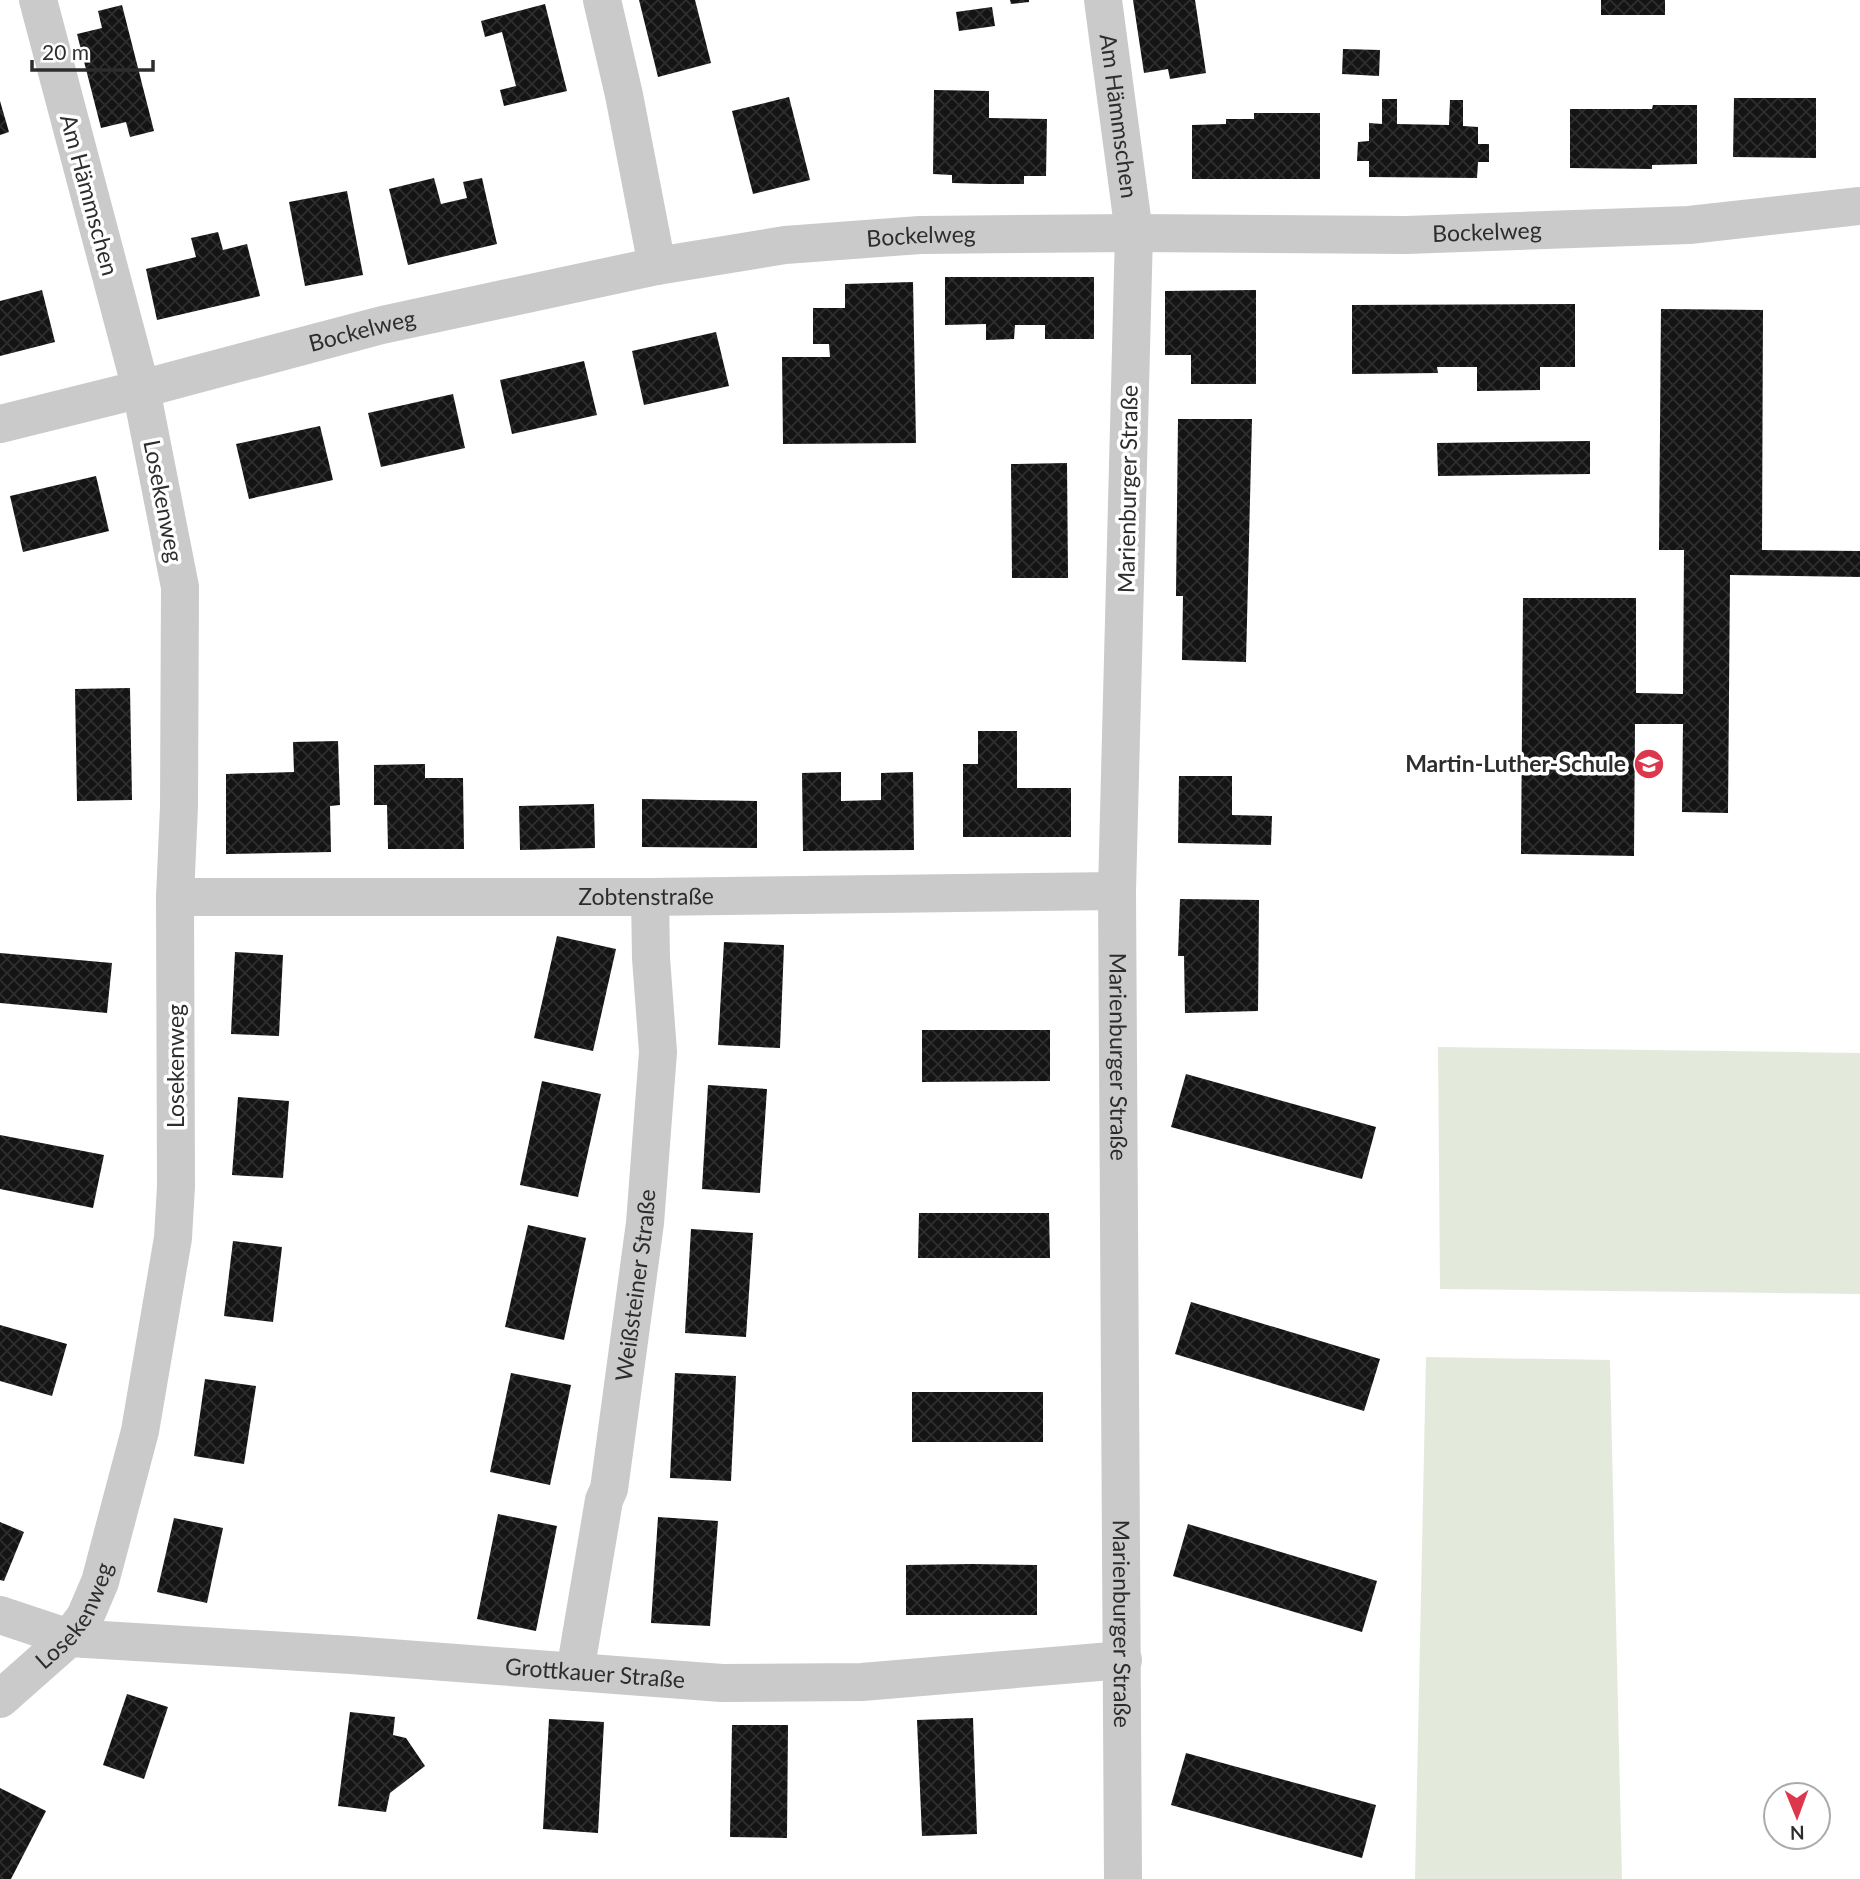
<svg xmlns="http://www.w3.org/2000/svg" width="1860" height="1879" font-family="Lato,sans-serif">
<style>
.green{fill:#e4eadb}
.building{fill:url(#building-cross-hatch)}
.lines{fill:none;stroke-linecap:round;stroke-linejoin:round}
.minor{stroke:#cacaca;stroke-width:38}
.labels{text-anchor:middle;stroke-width:7;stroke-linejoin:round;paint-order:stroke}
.street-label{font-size:23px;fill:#2d2d2d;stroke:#fff}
.poi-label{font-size:23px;font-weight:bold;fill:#2d2d2d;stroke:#fff;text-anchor:end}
</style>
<defs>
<pattern id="building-cross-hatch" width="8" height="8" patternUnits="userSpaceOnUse" patternTransform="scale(1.75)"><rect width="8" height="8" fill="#141414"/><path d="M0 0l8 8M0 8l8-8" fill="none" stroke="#2e2e2e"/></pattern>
</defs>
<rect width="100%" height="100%" fill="#fff"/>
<g class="green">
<path d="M1438 1047 1860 1053V1294L1440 1289Z"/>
<path d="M1426 1357 1610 1360 1622 1879H1415Z"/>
</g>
<g class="building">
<path d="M639 0H695L711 63 658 77Z"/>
<path d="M1010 0H1029V2L1011 4Z"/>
<path d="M1133 0H1195L1206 73 1170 79 1168 69 1144 73Z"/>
<rect x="1601" y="0" width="64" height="15"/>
<path d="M545 4 567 91 504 106 500 90 516 86 502 32 485 37 481 21Z"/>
<path d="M122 5 154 131 130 137 126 122 101 128 77 34 102 28 98 11Z"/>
<path d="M992 7 995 26 959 31 956 12Z"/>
<path d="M1343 49 1380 50 1379 76 1342 74Z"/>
<path d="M934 90 989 91V118L1047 119 1046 176H1024V184H989L952 183V175L933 174Z"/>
<path d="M789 97 810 180 753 194 732 111Z"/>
<path d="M1734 98H1816V158L1733 157Z"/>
<path d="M1382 99H1397V124L1449 125 1450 100H1463V126L1478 127V144H1489V162H1478L1477 178 1369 177V161H1357L1358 142 1369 141V123L1382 124Z"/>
<path d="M0 101 9 132 0 135Z"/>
<path d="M1653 105H1697V164L1652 165V169L1570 168V109H1652Z"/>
<path d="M1254 113H1320V179H1192V125L1226 124V119H1254Z"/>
<path d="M434 178 441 204 467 198 463 182 482 178 497 244 408 265 389 189Z"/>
<path d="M347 191 363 275 305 286 289 202Z"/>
<path d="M218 232 223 250 247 244 260 296 157 320 146 269 196 257 191 238Z"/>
<path d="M945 277H1094V339H1045V325H1015L1014 339 986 340V324L945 325Z"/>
<path d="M913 282 916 443 783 444 782 357H830L829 344H813V308H845V284Z"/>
<path d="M42 290 55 342 0 356V301Z"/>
<path d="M1256 290V384H1191V355H1165V291Z"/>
<path d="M1575 304V367H1540V390L1477 391V367H1437L1438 373 1352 374V305Z"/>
<path d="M1661 309 1763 310 1762 550 1860 551V577L1730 575 1728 813 1682 812 1683 724H1635L1634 856 1521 854 1523 598H1636V693L1683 694 1684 550H1659Z"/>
<path d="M716 332 729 386 644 405 632 351Z"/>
<path d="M584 361 597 415 512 434 500 380Z"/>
<path d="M453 394 465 448 381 467 368 413Z"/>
<path d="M1178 419H1252L1246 662 1182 660 1183 596H1176Z"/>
<path d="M320 426 333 480 249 499 236 444Z"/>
<path d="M1590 441V474L1438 476 1437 443Z"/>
<path d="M1067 463 1068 578H1012L1011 464Z"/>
<path d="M96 476 109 531 23 552 10 496Z"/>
<path d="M130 688 132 800 77 801 75 689Z"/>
<path d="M978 731H1017V788H1071V837H963V764H978Z"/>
<path d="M338 741 340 805 330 806 331 852 226 854V774L294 772 293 742Z"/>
<path d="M425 764V778H463L464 849H388L387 805H374V765Z"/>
<path d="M841 772V801L881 800V773L913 772 914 850 803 851 802 773Z"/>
<path d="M1179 776H1232V815L1272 816 1271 845 1178 843Z"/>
<path d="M642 799 757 801V848L642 847Z"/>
<path d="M594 804 595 848 520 850 519 806Z"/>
<path d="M1180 899 1259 900 1258 1011 1185 1013 1184 956H1178Z"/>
<path d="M557 936 616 949 593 1051 534 1038Z"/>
<path d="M724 942 784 945 780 1048 718 1045Z"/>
<path d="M235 952 283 955 279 1036 231 1034Z"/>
<path d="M0 953 112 963 107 1013 0 1003Z"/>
<path d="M922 1030H1050V1081L922 1082Z"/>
<path d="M1186 1074 1376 1127 1362 1179 1171 1127Z"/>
<path d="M542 1081 601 1094 578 1197 520 1185Z"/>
<path d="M708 1085 767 1089 760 1193 702 1189Z"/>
<path d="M238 1097 289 1101 283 1178 232 1175Z"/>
<path d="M0 1135 104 1155 93 1208 0 1189Z"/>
<path d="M919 1213H1049L1050 1258H918Z"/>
<path d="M528 1225 586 1238 564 1340 505 1327Z"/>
<path d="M691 1229 753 1233 746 1337 685 1333Z"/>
<path d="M233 1241 282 1247 273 1322 224 1316Z"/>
<path d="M1191 1302 1380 1359 1364 1411 1175 1354Z"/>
<path d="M0 1325 67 1344 52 1396 0 1381Z"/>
<path d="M511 1373 571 1385 550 1485 490 1472Z"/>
<path d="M675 1373 736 1376 731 1481 670 1478Z"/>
<path d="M205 1379 256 1386 244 1464 194 1456Z"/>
<rect x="912" y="1392" width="131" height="50"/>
<path d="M498 1514 557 1526 536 1631 477 1619Z"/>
<path d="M658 1517 718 1521 710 1626 651 1623Z"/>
<path d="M174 1518 223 1528 207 1603 157 1592Z"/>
<path d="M0 1522 24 1532 4 1581 0 1580Z"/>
<path d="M1188 1524 1377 1581 1362 1632 1173 1576Z"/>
<path d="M972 1564 1037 1565V1615H906V1565Z"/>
<path d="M127 1694 168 1707 144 1779 103 1765Z"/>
<path d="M350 1712 395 1717 393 1735 406 1738 425 1766 390 1793 386 1812 338 1806Z"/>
<path d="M973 1718 977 1834 922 1836 917 1720Z"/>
<path d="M549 1719 604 1722 598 1833 543 1829Z"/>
<path d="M732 1725H788L787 1838 730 1837Z"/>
<path d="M1186 1753 1376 1805 1362 1858 1171 1805Z"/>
<path d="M0 1788 46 1811 11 1879H0Z"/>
</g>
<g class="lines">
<g class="minor">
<path d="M602 0 624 95 657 266"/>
<path id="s1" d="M1103 0 1134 233 1117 891 1123 1879"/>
<path id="s2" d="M0 424 141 389 382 325 657 266 785 245 920 235 1134 233 1406 235 1689 225 1860 206"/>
<path id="s3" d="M175 897H650L1117 891"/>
<path id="s4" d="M0 1615 69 1638 351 1655 722 1683 862 1682 1123 1660"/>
<path id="s5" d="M575 1672 604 1500 609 1489 645 1223 658 1052 651 958 650 897"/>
<path id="s6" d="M0 1699 69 1638 85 1617 100 1582 140 1431 173 1238 176 1186 175 897 179 806 180 587 141 389 38 0"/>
</g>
</g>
<defs>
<g id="school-disc" transform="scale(1.575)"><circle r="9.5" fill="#dd374d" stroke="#fff"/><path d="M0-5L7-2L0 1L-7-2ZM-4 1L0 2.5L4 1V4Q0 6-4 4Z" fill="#fff"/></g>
</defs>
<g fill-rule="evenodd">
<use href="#school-disc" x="1649" y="764"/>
</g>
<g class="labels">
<g class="street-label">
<text dy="8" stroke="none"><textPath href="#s1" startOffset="117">Am Hämmschen</textPath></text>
<text transform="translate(89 195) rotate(75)" y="8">Am Hämmschen</text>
<text dy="8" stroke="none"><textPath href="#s2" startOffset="1508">Bockelweg</textPath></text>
<text dy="8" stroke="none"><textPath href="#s2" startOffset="942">Bockelweg</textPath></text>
<text dy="8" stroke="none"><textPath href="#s2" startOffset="374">Bockelweg</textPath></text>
<text transform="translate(1128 489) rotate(-89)" y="8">Marienburger Straße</text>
<text transform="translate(163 501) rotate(79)" y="8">Losekenweg</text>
<text dy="8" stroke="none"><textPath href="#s3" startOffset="471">Zobtenstraße</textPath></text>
<text dy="8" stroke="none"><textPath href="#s1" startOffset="1059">Marienburger Straße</textPath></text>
<text transform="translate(176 1066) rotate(-90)" y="8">Losekenweg</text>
<text dy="8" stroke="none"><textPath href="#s5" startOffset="392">Weißsteiner Straße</textPath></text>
<text dy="8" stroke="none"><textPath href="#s6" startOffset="114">Losekenweg</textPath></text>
<text dy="8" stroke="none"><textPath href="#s1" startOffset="1626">Marienburger Straße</textPath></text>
<text dy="8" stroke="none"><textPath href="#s4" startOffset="600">Grottkauer Straße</textPath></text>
</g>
<g class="poi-label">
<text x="1626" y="772">Martin-Luther-Schule</text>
</g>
</g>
<g transform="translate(1797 1816) rotate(179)"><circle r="33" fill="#ffffff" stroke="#ababab" stroke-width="2"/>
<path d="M0-5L12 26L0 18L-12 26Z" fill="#dd374d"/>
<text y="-10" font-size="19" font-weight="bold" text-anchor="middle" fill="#2d2d2d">N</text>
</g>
<path d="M32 60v10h121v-10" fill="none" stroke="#2d2d2d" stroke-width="3.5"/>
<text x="42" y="60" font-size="21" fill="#2d2d2d" stroke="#ffffff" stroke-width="5" paint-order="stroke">20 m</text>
</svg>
